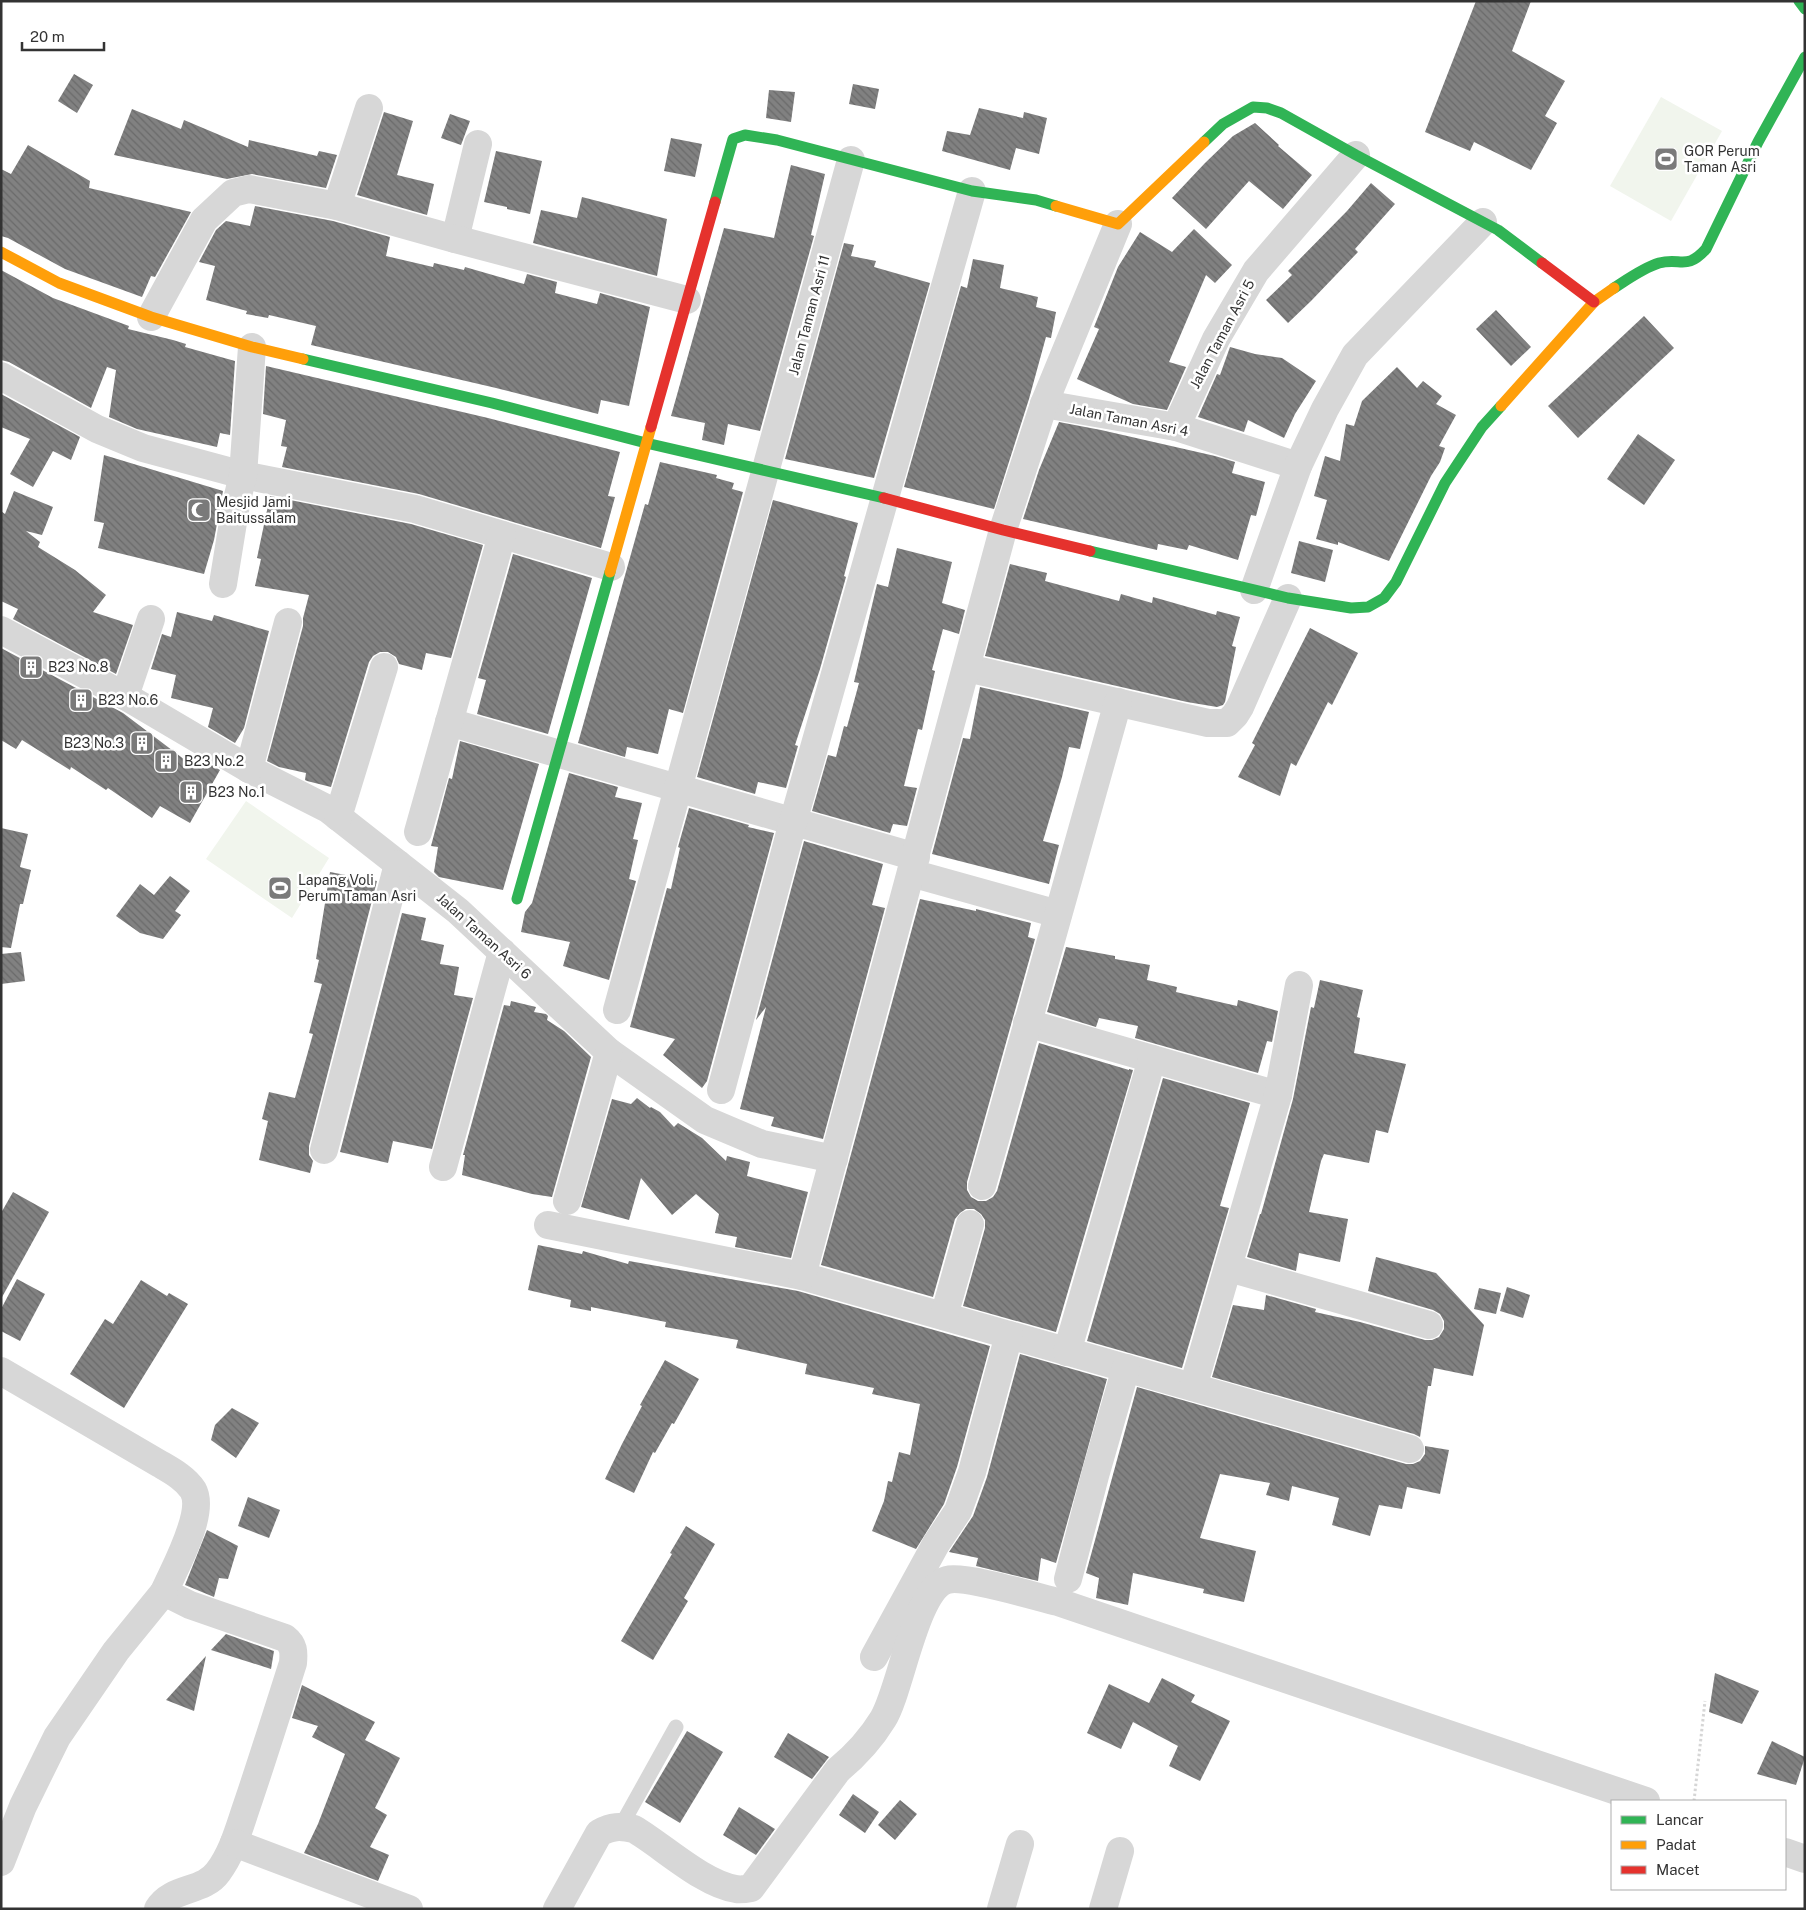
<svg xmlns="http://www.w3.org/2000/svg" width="1806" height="1910" font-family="'Public Sans',sans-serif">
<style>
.pitch{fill:#f1f5ed}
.building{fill:url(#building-back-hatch)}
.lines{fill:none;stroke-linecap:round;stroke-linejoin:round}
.path{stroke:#d6d6d6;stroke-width:3;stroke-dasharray:2.5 2.5;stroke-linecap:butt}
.lane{stroke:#d7d7d7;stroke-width:15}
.street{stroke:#d7d7d7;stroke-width:28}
.fast{stroke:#30b455;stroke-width:11}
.slow{stroke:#ff9f0a;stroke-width:11}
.jam{stroke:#e5322d;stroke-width:11}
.labels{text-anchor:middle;stroke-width:5;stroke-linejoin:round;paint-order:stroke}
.poi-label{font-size:14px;fill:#333;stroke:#fff;text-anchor:start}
.street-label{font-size:14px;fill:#333;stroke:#fff}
</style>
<defs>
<pattern id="building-back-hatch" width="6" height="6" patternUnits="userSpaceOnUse" patternTransform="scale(1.25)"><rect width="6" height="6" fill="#818181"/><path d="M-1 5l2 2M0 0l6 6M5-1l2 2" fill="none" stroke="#6a6a6a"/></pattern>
</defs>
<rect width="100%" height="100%" fill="#fff"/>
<g class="pitch">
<path d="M1661 97 1722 131 1671 221 1610 186Z"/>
<path d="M246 801 329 858 292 918 206 859Z"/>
</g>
<g class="building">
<path d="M1476 1H1531L1512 51 1565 81 1545 116 1557 123 1531 170 1474 142 1470 151 1425 132Z"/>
<path d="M74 74 93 85 77 113 58 101Z"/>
<path d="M853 84 879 89 875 109 849 104Z"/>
<path d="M769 90 795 92 791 122 766 118Z"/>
<path d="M979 108 1023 118 1024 112 1047 118 1039 154 1016 148 1010 170 942 151 947 131 970 135Z"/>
<path d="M132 109 181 129 184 120 248 147 249 140 317 156 319 151 337 155 326 188 252 174 227 179 114 155Z"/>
<path d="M384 112 413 121 397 175 434 184 427 215 357 195Z"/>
<path d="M450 114 470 121 461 145 441 138Z"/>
<path d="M1255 123 1279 145 1278 146 1312 175 1283 209 1249 181 1206 229 1172 198 1205 163 1233 136Z"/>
<path d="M671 138 702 144 695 177 664 171Z"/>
<path d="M28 145 90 181 89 188 191 212 155 277 151 276 142 297 65 269 8 238 1 236V169L11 174Z"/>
<path d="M496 151 542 161 530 214 507 209V207L484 202Z"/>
<path d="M791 165 825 174 811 235 814 236 760 431 728 424 724 445 702 440 705 423 671 416 724 228 774 238Z"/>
<path d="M1371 183 1395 204 1355 249 1358 252 1311 301 1288 323 1266 300 1292 275 1288 271 1347 211Z"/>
<path d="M582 197 667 219 657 276 533 243 541 210 577 218Z"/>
<path d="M255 206 333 221 390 237 386 256 433 267 434 263 464 270 465 267 524 284 527 274 557 282 555 293 597 304 600 293 650 307 629 406 601 400 598 414 496 388 311 345 316 326 269 315 268 318 246 314 247 311 206 300 215 266 199 262 216 230 226 221 250 226Z"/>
<path d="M1194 229 1232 265 1215 283 1206 275 1169 362 1186 367 1167 410 1133 404 1077 379 1099 329 1094 327 1118 267 1140 232 1172 252Z"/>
<path d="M844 243 854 245 851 256 876 261 874 267 930 283 874 478 785 459Z"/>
<path d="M973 259 1004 265 1000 288 1038 297 1036 307 1056 312 1051 338 1046 337 1029 399 994 509 904 487 961 286 967 288Z"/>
<path d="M1 270 53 298 129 326 128 329 173 340 186 344 185 347 235 361 230 435 220 433 217 447 137 429 109 417 116 370 107 367 91 408 9 362 1 360Z"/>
<path d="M1496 310 1531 347 1511 366 1476 329Z"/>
<path d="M1644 316 1674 348 1578 438 1548 406Z"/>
<path d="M1230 347 1255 354 1282 358 1316 381 1295 414 1284 438 1248 420 1244 432 1198 417 1217 374 1220 375Z"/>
<path d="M266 366 488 418 620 452 608 496 615 497 601 548 419 494 282 467 287 447 281 446 286 420 263 414Z"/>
<path d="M1397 367 1417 388 1423 381 1442 396 1436 404 1456 415 1439 446 1445 448 1440 462 1431 476 1389 561 1338 542V545L1316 539 1327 500 1314 496 1325 456 1340 461 1346 424 1354 426 1362 401Z"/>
<path d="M1 394 80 437 71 460 53 451 33 487 10 474 30 439 1 427Z"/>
<path d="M1059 422 1101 430 1215 456 1235 462 1232 473 1265 482 1256 516 1251 515 1238 560 1189 545 1187 550 1158 544 1157 550 1023 519 1039 470Z"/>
<path d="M1638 434 1675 460 1644 505 1607 479Z"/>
<path d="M104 455 223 491 214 540 204 574 98 548 104 523 94 521Z"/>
<path d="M660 462 717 475 716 478 734 483 732 489 743 492 683 713 669 709 658 754 627 747 625 757 578 743 645 504 648 505Z"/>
<path d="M14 491 53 507 42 535 26 531 40 542 38 547 75 570 106 595 93 612 133 625 116 674 13 619 18 609 1 601V511L5 514Z"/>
<path d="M270 496 411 524 483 545 451 658 426 653 422 670 399 664 396 657 388 652H380L373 656 369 662 331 787 307 781 305 780 306 773 279 767 267 761 303 626V618L309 595 255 586 261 559 257 558Z"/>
<path d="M773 500 858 523 844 576 846 577 820 669 795 745 798 746 786 788 758 782 755 794 697 777Z"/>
<path d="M1299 541 1333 550 1325 582 1291 573Z"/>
<path d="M897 548 952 562 942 603 965 610 959 634 943 629 932 670 935 671 922 730 918 729 904 786 917 788 907 826 893 824 890 833 812 811 828 755 836 757 844 726 847 727 859 683 854 682 877 584 888 587Z"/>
<path d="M513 554 592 578 548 734 477 714 486 680 478 678Z"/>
<path d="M1010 564 1047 573 1045 581 1119 601 1121 594 1152 603 1153 597 1216 615 1217 611 1240 617 1232 646 1236 647 1225 702 1223 705 1217 707 1187 702 985 656Z"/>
<path d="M177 612 212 621 214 615 269 631 244 728 235 743 208 727 213 708 171 698 176 675 151 669 162 634 171 637Z"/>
<path d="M1310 628 1358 653 1332 705 1328 702 1296 766 1291 763 1280 796 1238 777 1255 745 1252 743Z"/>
<path d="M1 648 123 713 189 763 191 760 198 764 200 758 220 770 190 823 160 806 152 818 108 788 106 790 71 767 70 770 22 740 16 749 1 740Z"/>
<path d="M980 687 1089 712 1080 749 1069 747 1062 777 1043 841 1059 845 1049 884 932 854 963 738 970 739Z"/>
<path d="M460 741 539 764 503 890 439 877 434 872 438 847 431 846 449 778 452 779Z"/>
<path d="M569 773 618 787 615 797 642 803 633 839 638 840 629 879 636 881 609 980 563 966 570 942 521 932 525 912 532 903Z"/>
<path d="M689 808 749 825 748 827 774 833 707 1081 702 1088 663 1055 675 1039 630 1027 667 888 671 889 680 848 678 847Z"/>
<path d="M1 828 28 834 20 867 31 870 23 904H20L11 948 1 947Z"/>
<path d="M804 841 883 864 872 905 885 908 823 1139 771 1126 774 1117 740 1109 766 1007 756 1020Z"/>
<path d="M330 872 377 881 309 1146V1155L313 1161 310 1173 259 1160 268 1121 262 1119 269 1092 295 1098 313 1034 309 1033 322 984 314 982 319 960 316 959Z"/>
<path d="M170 876 190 891 175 911 181 915 163 939 140 933 116 916 140 884 154 895Z"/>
<path d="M920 899 976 911V909L1031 923 1028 937 1035 939 967 1182V1190L971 1197 978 1201H986L993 1197 997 1191 1039 1043 1129 1070V1069L1133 1070 1056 1332 963 1306 985 1228V1220L981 1214 974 1209H966L960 1213 955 1219 933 1297 821 1265Z"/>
<path d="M402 913 426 918 421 940 444 945 440 964 459 967 454 995 473 998 432 1149 393 1141 388 1163 340 1152Z"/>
<path d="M1066 947 1115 956V959L1150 965 1147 980 1177 987 1176 992 1237 1006 1238 1000 1278 1011 1272 1042 1267 1041 1258 1073 1135 1038 1138 1026 1099 1018 1096 1027 1047 1012Z"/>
<path d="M21 952 25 981 1 984V954Z"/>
<path d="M1320 980 1363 990 1357 1017 1360 1018 1354 1053 1406 1064 1388 1133 1376 1130 1369 1163 1324 1154 1321 1161 1309 1212 1348 1219 1340 1262 1299 1253 1296 1271 1247 1257 1260 1214H1261L1293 1099 1311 1007 1314 1008Z"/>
<path d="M511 1001 536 1007 534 1012 546 1014 548 1016 547 1020 564 1031 591 1057 552 1197 532 1194 462 1175 465 1155H463L504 1005 510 1006Z"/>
<path d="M1163 1078 1250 1103 1220 1206 1229 1208 1182 1368 1087 1341Z"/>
<path d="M637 1098 650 1108 651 1107 660 1112 674 1127 678 1123 702 1138 726 1161 727 1156 750 1162 747 1176 808 1192 791 1258 735 1247 737 1237 715 1233 719 1214 696 1194 672 1215 641 1178 629 1220 581 1207 612 1099 631 1104Z"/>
<path d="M13 1192 49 1212 1 1299V1213Z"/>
<path d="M538 1245 582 1254 583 1251 628 1264 629 1261 798 1291 990 1346 957 1467 944 1504 916 1549 872 1531 884 1501 888 1481 892 1482 899 1452 910 1455 920 1404 872 1394 874 1388 805 1374 807 1364 736 1348 738 1340 665 1327 666 1322 591 1307V1311L570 1307 571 1300 528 1290Z"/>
<path d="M1376 1257 1436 1273 1484 1325 1473 1376 1434 1368 1431 1386H1428L1420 1437 1414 1434 1212 1377 1233 1305 1264 1310 1266 1295 1316 1309 1315 1312 1360 1322 1425 1340H1432L1439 1337 1444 1329V1321L1440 1314 1433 1310 1368 1291Z"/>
<path d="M17 1279 45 1294 20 1341 1 1331V1309Z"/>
<path d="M141 1280 167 1296 169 1293 188 1304 124 1408 70 1374 105 1319 113 1324Z"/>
<path d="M1507 1287 1530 1295 1523 1318 1500 1311Z"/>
<path d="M1479 1288 1501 1293 1496 1314 1474 1309Z"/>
<path d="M1020 1354 1107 1379 1056 1563 1041 1558 1038 1581 976 1566 978 1558 949 1552 973 1516 987 1477Z"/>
<path d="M665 1360 699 1379 674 1424 672 1423 655 1453 653 1452 634 1493 605 1479 622 1444 642 1406 640 1405Z"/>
<path d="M1137 1387 1406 1464H1413L1420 1461 1425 1454V1446L1449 1450 1440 1494 1407 1487 1402 1509 1379 1505 1370 1536 1332 1525 1339 1498 1292 1486 1289 1501 1266 1495 1270 1483 1220 1474 1200 1538 1256 1551 1244 1602 1203 1593 1204 1589 1133 1573 1128 1605 1096 1598 1099 1578 1086 1573Z"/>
<path d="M232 1408 259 1423 236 1458 211 1440 215 1425Z"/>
<path d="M248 1497 280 1510 269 1538 238 1526Z"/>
<path d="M686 1526 715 1544 684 1598 688 1601 653 1660 621 1641 672 1554 670 1553Z"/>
<path d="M207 1530 238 1546 228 1579 219 1578 214 1597 185 1585Z"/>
<path d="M226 1634 274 1651 271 1669 211 1650Z"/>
<path d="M206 1656 194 1711 166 1700Z"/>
<path d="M1715 1673 1759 1691 1742 1724 1709 1712Z"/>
<path d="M1162 1678 1195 1695 1191 1702 1230 1721 1200 1781 1169 1766 1178 1746 1133 1722 1121 1749 1087 1733 1109 1684 1149 1703Z"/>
<path d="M302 1685 375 1722 365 1740 400 1758 375 1808 387 1815 370 1847 389 1855 378 1881 304 1853 318 1824 345 1754 312 1737 318 1726 292 1718Z"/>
<path d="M687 1731 723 1752 680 1823 645 1802Z"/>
<path d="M788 1733 829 1757 812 1779 774 1757Z"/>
<path d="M1772 1741 1805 1757 1796 1785 1757 1774Z"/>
<path d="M853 1794 879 1812 865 1833 839 1815Z"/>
<path d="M900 1800 917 1814 895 1840 878 1825Z"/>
<path d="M739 1807 775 1829 756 1855 723 1835Z"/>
</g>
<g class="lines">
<path class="path" d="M1694 1801 1705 1701"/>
<path class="lane" d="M621 1826 676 1727"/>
<g class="street">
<path d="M337 206 369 108"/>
<path d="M455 239 478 144"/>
<path d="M151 317 204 220 233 193 249 189 337 206 455 239 687 300"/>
<path d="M1 376 97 429 143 448 243 475 415 509 611 567"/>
<path d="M1044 404 1176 427 1298 466"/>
<path d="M1176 427 1216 339 1256 271 1356 155"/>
<path d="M223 584 236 504 243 475 252 347"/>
<path d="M1254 590 1298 466 1325 409 1355 355 1483 222"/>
<path d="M1 630 125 696 249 769 328 809 458 911 609 1052 705 1120 762 1144 834 1159"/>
<path d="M967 668 1208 723H1227L1235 715 1240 707 1288 598"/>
<path d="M125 696 151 619"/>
<path d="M449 722 916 857"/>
<path d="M249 769 288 622"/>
<path d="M338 817 384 667"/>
<path d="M418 832 502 535"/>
<path d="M911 873 1058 914"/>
<path d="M617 1010 851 160"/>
<path d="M1027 1023 1278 1095"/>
<path d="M721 1090 793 822 972 191"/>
<path d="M324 1150 398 864"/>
<path d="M443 1167 502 952"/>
<path d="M982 1186 1118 702"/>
<path d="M567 1201 609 1052"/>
<path d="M548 1225 802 1276 1410 1449"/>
<path d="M1229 1268 1429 1325"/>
<path d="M802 1276 1003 530 1044 404 1118 224"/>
<path d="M944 1316 970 1224"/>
<path d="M1067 1352 1152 1059"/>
<path d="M1 1371 160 1464C172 1471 185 1478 193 1490 206 1513 174 1569 164 1592L190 1605 285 1638C294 1645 294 1652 293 1663 278 1710 263 1758 247 1805 239 1828 233 1852 218 1872 203 1893 172 1886 158 1909"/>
<path d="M1193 1387 1278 1095 1299 985"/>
<path d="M1068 1579 1096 1472 1126 1368"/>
<path d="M874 1657 936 1544 958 1511 972 1472 1009 1335"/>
<path d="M234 1843 409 1909"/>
<path d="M1785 1852 1805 1859"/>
<path d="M1 1862 23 1806 57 1737 116 1651 164 1592"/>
<path d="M557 1909 599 1833C612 1826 620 1826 634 1829 663 1846 703 1884 736 1889 741 1890 746 1889 751 1888L838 1770C855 1756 872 1737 883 1719 901 1690 915 1589 947 1580 964 1575 1037 1597 1058 1602L1646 1801"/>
<path d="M1001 1909 1020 1844"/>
<path d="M1103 1909 1120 1851"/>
</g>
<g class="fast">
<path d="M1799 1 1805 9"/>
<path d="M1204 142 1223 124 1253 107 1267 108 1281 113 1356 155 1498 230 1542 263"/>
<path d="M715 202 733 139 745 135 777 140 972 191 1036 200 1056 206"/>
<path d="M1614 288C1628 279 1643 268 1659 263 1681 257 1686 271 1706 249L1758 142 1805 57"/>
<path d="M303 359 492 403 646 443 884 498"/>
<path d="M1090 551 1288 598 1351 608 1368 607 1384 598 1396 582 1445 483 1482 427 1501 406"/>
<path d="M517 899 610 572"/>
</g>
<g class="slow">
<path d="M1056 206 1118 224 1204 142"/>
<path d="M1 252 59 283 151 317 252 347 303 359"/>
<path d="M1501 406 1594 302 1614 288"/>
<path d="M610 572 651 427"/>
</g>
<g class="jam">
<path d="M1542 263 1594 302"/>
<path d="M651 427 715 202"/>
<path d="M884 498 1003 530 1090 551"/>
</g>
</g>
<defs>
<g id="stadium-square" transform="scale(1.25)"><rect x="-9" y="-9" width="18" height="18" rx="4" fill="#7a7a7a" stroke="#fff"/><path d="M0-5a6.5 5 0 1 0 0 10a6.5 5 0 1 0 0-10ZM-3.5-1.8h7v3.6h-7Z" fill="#fff"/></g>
<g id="mosque-square" transform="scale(1.25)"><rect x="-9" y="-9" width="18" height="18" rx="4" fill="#7a7a7a" stroke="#fff"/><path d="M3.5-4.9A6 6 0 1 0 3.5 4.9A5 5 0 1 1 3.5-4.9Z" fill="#fff"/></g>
<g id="building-square" transform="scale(1.25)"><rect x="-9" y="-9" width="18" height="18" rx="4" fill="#7a7a7a" stroke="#fff"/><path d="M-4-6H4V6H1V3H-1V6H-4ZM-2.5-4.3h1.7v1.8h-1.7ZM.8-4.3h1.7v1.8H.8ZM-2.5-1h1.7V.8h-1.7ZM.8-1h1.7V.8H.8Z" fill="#fff"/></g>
</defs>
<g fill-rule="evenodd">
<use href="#stadium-square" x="1666" y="159"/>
<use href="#mosque-square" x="199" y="510"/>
<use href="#building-square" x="31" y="667"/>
<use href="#building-square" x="81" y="700"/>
<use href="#building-square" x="142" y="743"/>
<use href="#building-square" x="166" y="761"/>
<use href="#building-square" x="191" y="792"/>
<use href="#stadium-square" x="280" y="888"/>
</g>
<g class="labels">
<g class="poi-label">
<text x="1684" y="156">GOR Perum<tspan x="1684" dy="16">Taman Asri</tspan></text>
<text x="216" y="507">Mesjid Jami<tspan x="216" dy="16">Baitussalam</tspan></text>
<text x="48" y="672">B23 No.8</text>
<text x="98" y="705">B23 No.6</text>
<text x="124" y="748" text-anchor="end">B23 No.3</text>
<text x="184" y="766">B23 No.2</text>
<text x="208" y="797">B23 No.1</text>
<text x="298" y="885">Lapang Voli<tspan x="298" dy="16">Perum Taman Asri</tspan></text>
</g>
<g class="street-label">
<text transform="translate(809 315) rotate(-75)" y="5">Jalan Taman Asri 11</text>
<text transform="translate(1222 334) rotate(-62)" y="5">Jalan Taman Asri 5</text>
<text transform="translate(1129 420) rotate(11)" y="5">Jalan Taman Asri 4</text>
<text transform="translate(484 936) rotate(42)" y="5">Jalan Taman Asri 6</text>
</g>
</g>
<rect width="1806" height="1910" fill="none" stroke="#333333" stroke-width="5"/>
<rect x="1611" y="1800" width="175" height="90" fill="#ffffff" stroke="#adadad"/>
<rect x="1621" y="1816" width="25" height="8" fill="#30b455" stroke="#adadad"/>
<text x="1656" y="1825" font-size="15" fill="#333333">Lancar</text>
<rect x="1621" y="1841" width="25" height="8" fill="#ff9f0a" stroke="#adadad"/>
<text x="1656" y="1850" font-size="15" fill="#333333">Padat</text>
<rect x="1621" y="1866" width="25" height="8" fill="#e5322d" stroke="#adadad"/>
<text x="1656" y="1875" font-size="15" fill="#333333">Macet</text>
<path d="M22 42v8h82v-8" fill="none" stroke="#333333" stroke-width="2.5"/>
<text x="30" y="42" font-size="15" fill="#333333" stroke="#ffffff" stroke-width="4" paint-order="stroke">20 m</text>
</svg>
